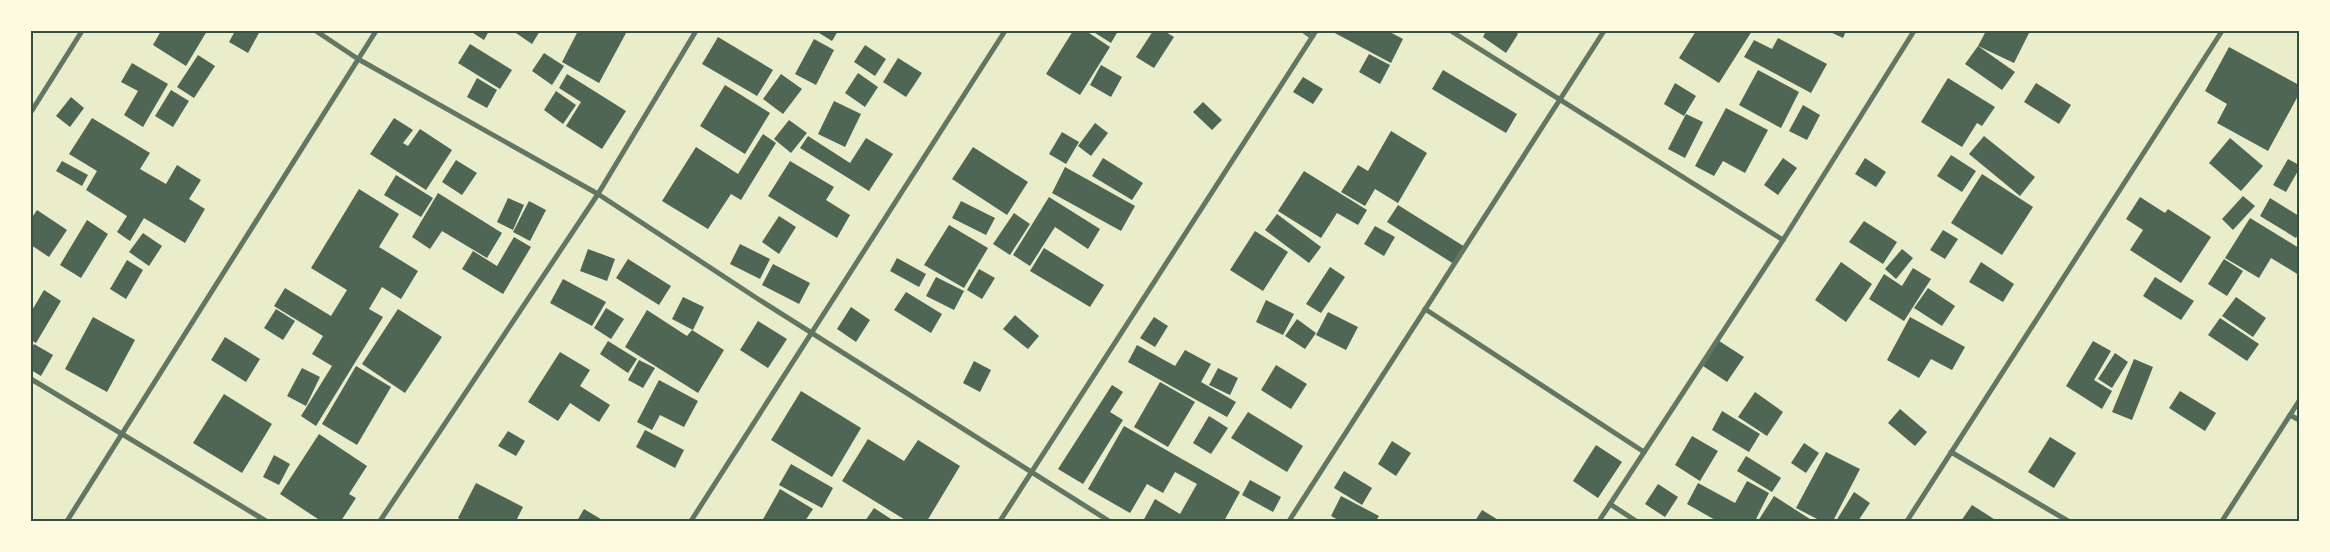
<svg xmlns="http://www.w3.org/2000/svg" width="2330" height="552" font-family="Karla,sans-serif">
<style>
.building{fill:#4f6655}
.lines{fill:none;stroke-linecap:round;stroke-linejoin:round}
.minor{stroke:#617663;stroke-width:5}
.neatline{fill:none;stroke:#344e41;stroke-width:2}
</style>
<rect width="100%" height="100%" fill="#e9edc9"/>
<g class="building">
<path d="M161 31H207L186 66 153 45Z"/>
<path d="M235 31H260L248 53 229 42Z"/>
<path d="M470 31H489L484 40Z"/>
<path d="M513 31H540L532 44Z"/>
<path d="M578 31 626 33 599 83 562 62Z"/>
<path d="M816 31H838L832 41Z"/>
<path d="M1073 31H1086L1110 47 1080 95 1046 74Z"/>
<path d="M1092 31H1118L1111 43Z"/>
<path d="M1153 31H1164L1174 37 1154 68 1136 57Z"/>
<path d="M1331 31H1388L1403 39 1391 63Z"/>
<path d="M1486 31H1514L1518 34 1506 53 1483 37Z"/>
<path d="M1696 31H1752L1719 83 1679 58Z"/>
<path d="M1828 31H1846L1843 38Z"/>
<path d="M1986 31H2030L2014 63 1978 46Z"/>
<path d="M718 37 773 70 757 96 702 64Z"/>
<path d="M1778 38 1827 64 1811 93 1744 57 1754 40 1772 49Z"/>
<path d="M814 39 834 50 816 85 795 74Z"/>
<path d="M470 44 512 70 500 89 458 63Z"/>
<path d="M865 45 886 59 875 76 854 62Z"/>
<path d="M1978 46 2015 72 2002 90 1965 64Z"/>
<path d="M2229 47 2299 85V94L2268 151 2217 123 2227 104 2205 91Z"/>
<path d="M544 53 564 66 552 85 532 71Z"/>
<path d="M1369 54 1390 65 1380 84 1359 72Z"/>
<path d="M198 55 215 66 194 98 177 87Z"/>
<path d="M898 58 922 73 906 97 883 82Z"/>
<path d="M132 63 168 84 143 127 124 115 138 91 121 82Z"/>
<path d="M1101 65 1122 77 1111 97 1090 85Z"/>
<path d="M1443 70 1517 114 1506 133 1432 89Z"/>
<path d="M1758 70 1799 92 1781 128 1739 105Z"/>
<path d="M858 73 878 87 865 107 845 93Z"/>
<path d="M567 74 626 111 602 149 566 126 581 102 559 88Z"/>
<path d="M781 74 802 89 783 114 763 99Z"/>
<path d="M1303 77 1323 89 1313 104 1293 92Z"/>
<path d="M477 78 497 90 487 108 467 97Z"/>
<path d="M1948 78 1995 107 1982 126 1977 123 1962 147 1921 122Z"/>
<path d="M1675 83 1696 96 1684 116 1664 104Z"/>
<path d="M2036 83 2071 105 2059 124 2024 102Z"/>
<path d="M725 85 770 113 745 154 700 126Z"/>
<path d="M171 90 189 101 173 127 155 116Z"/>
<path d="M556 91 576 105 563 124 544 110Z"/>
<path d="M71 97 84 108 70 127 56 116Z"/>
<path d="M834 101 861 114 845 147 818 134Z"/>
<path d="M1203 102 1222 120 1212 130 1193 112Z"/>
<path d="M1803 105 1820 115 1807 140 1789 131Z"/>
<path d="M1726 108 1768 130 1745 173 1723 161 1714 176 1695 166Z"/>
<path d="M1686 114 1703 122 1685 158 1668 149Z"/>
<path d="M92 118 150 153 140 169 166 184 177 165 201 180 189 199 205 209 185 243 144 218 130 241 117 232 127 216 86 190 97 171 69 154Z"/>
<path d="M394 118 413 130 403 143 408 146 420 129 452 150 426 190 370 154Z"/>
<path d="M789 120 807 133 791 153 774 139Z"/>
<path d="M1095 123 1108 133 1091 156 1078 146Z"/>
<path d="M1391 131 1427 153 1398 203 1375 189 1365 206 1341 192 1358 165 1368 171Z"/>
<path d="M1062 132 1079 142 1066 164 1049 154Z"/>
<path d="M763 134 776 143 741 200 731 194 708 229 662 201 696 147 738 174Z"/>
<path d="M808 136 850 163 866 138 893 154 869 191 800 148Z"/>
<path d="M1984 136 2035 177 2020 196 1969 154Z"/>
<path d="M2230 138 2263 166 2241 191 2209 163Z"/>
<path d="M973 147 1028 182 1007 215 952 179Z"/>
<path d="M1951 155 1976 171 1962 192 1937 176Z"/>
<path d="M1103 158 1143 183 1132 200 1092 176Z"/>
<path d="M1783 158 1797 168 1778 195 1764 185Z"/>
<path d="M1865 158 1886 172 1876 187 1855 174Z"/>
<path d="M2288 159 2299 165V169L2286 192 2273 185Z"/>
<path d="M456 160 477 173 462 195 442 182Z"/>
<path d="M62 161 88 175 82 186 56 171Z"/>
<path d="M790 161 834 187 826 200 850 215 837 238 768 196Z"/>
<path d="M1065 167 1135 206 1121 231 1052 193Z"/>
<path d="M1304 171 1367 210 1358 225 1337 213 1321 238 1278 211Z"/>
<path d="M1982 174 2033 207 2002 255 1951 223Z"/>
<path d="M396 175 433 198 421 217 384 195Z"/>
<path d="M359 189 399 214 379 247 418 271 401 299 382 287 369 309 383 317 316 426 301 416 332 366 312 354 323 336 274 306 285 288 331 316 347 290 311 268Z"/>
<path d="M438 193 502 233 487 258 442 231 430 249 412 237Z"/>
<path d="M2243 196 2255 206 2233 230 2222 219Z"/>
<path d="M1049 197 1100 229 1088 249 1055 227 1030 266 1013 255Z"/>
<path d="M2140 197 2165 213 2168 209 2211 237 2181 283 2130 250 2143 230 2126 219Z"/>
<path d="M508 198 524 205 513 230 497 222Z"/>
<path d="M2270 198 2299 216V233L2296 238 2260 216Z"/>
<path d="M529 201 546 210 530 241 513 232Z"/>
<path d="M961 201 995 218 986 235 952 218Z"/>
<path d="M1398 205 1465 247 1454 264 1387 222Z"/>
<path d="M37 210 67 230 49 257 31 245V219Z"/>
<path d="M1014 213 1030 224 1010 255 993 244Z"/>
<path d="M1277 214 1321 247 1309 263 1265 230Z"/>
<path d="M779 216 796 227 779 254 762 242Z"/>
<path d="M2250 218 2299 248V275L2271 258 2259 278 2225 258Z"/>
<path d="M87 220 108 234 81 278 60 265Z"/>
<path d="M1864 221 1897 242 1883 264 1849 242Z"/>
<path d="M949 225 988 248 964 288 924 265Z"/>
<path d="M1375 226 1395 237 1384 256 1364 244Z"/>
<path d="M1943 230 1958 239 1945 259 1930 250Z"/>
<path d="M1255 231 1288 252 1263 291 1230 270Z"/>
<path d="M143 233 162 246 149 266 129 252Z"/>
<path d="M514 237 531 247 503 294 462 269 473 251 497 266Z"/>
<path d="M740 244 770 259 760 279 730 264Z"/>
<path d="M1044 248 1104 285 1090 307 1030 271Z"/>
<path d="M588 249 615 259 607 281 580 271Z"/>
<path d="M1902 249 1913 258 1896 279 1885 269Z"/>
<path d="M897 258 926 274 919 287 890 271Z"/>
<path d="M628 259 671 286 659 305 616 278Z"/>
<path d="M2224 259 2243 271 2227 296 2208 284Z"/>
<path d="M127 260 143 270 126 299 110 289Z"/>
<path d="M1841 262 1872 284 1846 322 1815 300Z"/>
<path d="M1981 262 2014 284 2003 302 1969 282Z"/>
<path d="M773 264 810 283 799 304 762 285Z"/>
<path d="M1330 267 1345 277 1321 313 1306 304Z"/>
<path d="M1913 268 1931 279 1904 321 1869 299 1884 274 1902 286Z"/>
<path d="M979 269 995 278 982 299 967 290Z"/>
<path d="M936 277 964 291 954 310 926 296Z"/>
<path d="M2155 277 2194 301 2181 320 2143 296Z"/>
<path d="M563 279 606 302 592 326 550 303Z"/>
<path d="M1928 288 1955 306 1942 326 1914 308Z"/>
<path d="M44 290 61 301 36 343 31 340V312Z"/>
<path d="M906 292 942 314 931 333 894 310Z"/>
<path d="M683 297 704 307 693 330 672 319Z"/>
<path d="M2236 297 2266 318 2253 337 2222 316Z"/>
<path d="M1266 300 1294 314 1283 335 1256 322Z"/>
<path d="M851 307 870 320 856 342 837 329Z"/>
<path d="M606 308 624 319 611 339 594 328Z"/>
<path d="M276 309 295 321 283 340 264 328Z"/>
<path d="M398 309 442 337 405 393 362 364Z"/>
<path d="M647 310 687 336 692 330 724 350 698 393 625 347Z"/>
<path d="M1328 312 1358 327 1346 350 1316 335Z"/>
<path d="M1015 315 1039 336 1028 349 1003 329Z"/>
<path d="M93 317 135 340 107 392 65 369Z"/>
<path d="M1154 317 1168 326 1155 347 1140 338Z"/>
<path d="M1910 317 1965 347 1952 370 1931 359 1919 378 1887 360Z"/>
<path d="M2220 318 2259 344 2247 361 2208 335Z"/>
<path d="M1297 319 1316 333 1305 349 1285 336Z"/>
<path d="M758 321 787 339 768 368 740 350Z"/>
<path d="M225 337 260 359 246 382 211 360Z"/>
<path d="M1716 339 1744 357 1727 382 1700 364Z"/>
<path d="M608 341 637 359 628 373 600 354Z"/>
<path d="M2093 341 2111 351 2094 380 2112 391 2102 409 2066 386Z"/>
<path d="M34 344 53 355 41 376 31 370V349Z"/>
<path d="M1137 345 1175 366 1185 350 1211 364 1201 382 1236 402 1227 417 1128 362Z"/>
<path d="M560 352 590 370 580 386 610 405 599 422 570 403 558 421 528 402Z"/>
<path d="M2115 353 2128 362 2112 388 2098 379Z"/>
<path d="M2134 359 2153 367 2132 420 2112 412Z"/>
<path d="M639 360 655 368 643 388 628 380Z"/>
<path d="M974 361 991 370 980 392 963 383Z"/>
<path d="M1276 365 1307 384 1291 409 1261 390Z"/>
<path d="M356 366 391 387 357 445 322 424Z"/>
<path d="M302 368 320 377 306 406 287 396Z"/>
<path d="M1218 368 1238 378 1230 395 1209 385Z"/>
<path d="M659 380 698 401 684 427 660 415 652 430 637 422Z"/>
<path d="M1160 382 1195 402 1168 447 1134 427Z"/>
<path d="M1112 385 1123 392 1110 412 1123 420 1083 484 1058 469Z"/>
<path d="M801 391 861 428 832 477 771 440Z"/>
<path d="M2180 391 2216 413 2205 431 2169 408Z"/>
<path d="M1755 392 1783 412 1767 436 1738 417Z"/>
<path d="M224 394 272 424 242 473 193 443Z"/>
<path d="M1900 409 1927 432 1915 446 1888 423Z"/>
<path d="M1722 411 1760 434 1749 452 1712 430Z"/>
<path d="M1248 412 1303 446 1287 472 1231 438Z"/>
<path d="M1209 416 1228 428 1211 454 1193 443Z"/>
<path d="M1124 426 1240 492 1224 521H1143L1155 499 1180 514 1197 484 1175 472 1163 493 1147 484 1130 513 1088 489Z"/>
<path d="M645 430 684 450 675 468 636 447Z"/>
<path d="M508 431 525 441 516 456 498 446Z"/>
<path d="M319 434 367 466 349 494 356 498 341 521H321L280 494Z"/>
<path d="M1692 436 1718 451 1700 481 1675 465Z"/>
<path d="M2050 437 2076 453 2054 488 2028 472Z"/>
<path d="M868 439 904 461 918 440 960 466 927 521H907L842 481Z"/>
<path d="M1392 441 1411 453 1396 476 1378 464Z"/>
<path d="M1804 443 1819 453 1806 473 1791 463Z"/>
<path d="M1596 445 1622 462 1598 498 1573 481Z"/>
<path d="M1826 452 1860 469 1833 521H1821L1796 508Z"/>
<path d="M274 455 290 464 279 485 263 477Z"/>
<path d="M1746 456 1781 478 1772 492 1737 471Z"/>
<path d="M791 464 833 488 822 508 779 485Z"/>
<path d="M1344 471 1372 488 1362 505 1334 488Z"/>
<path d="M1250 480 1281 497 1273 512 1242 495Z"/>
<path d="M1747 481 1769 493 1755 521H1717L1687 504 1698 483 1735 503Z"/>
<path d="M476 483 523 507 516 521H463L458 518Z"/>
<path d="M1658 484 1678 497 1665 517 1645 504Z"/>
<path d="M780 489 813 509 805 521H762Z"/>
<path d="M1854 492 1870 503 1858 521H1836Z"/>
<path d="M1341 496 1379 516 1376 521H1340L1331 516Z"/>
<path d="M1774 496 1813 521H1758Z"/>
<path d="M1972 505 1997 521H1961Z"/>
<path d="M874 508 894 521H865Z"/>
<path d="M584 509 604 521H577Z"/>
<path d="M1482 510 1500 521H1475Z"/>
</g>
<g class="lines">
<g class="minor">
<path d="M316 31 358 59 598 194 758 299 1109 521"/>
<path d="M1304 31 1312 37"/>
<path d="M1451 31 1783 240"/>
<path d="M31 112 82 31"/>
<path d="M1425 309 1644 452"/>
<path d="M31 379 266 521"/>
<path d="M2290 415 2299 420"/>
<path d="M1951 452 2068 521"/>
<path d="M1610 504 1636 521"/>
<path d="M67 521 376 31"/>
<path d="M380 521 598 194 696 31"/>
<path d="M691 521 1005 31"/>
<path d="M1000 521 1316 31"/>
<path d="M1289 521 1604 31"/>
<path d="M1599 521 1783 240 1914 31"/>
<path d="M1907 521 2222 31"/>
<path d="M2222 521 2299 401"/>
</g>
</g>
<rect width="2330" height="552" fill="none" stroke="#fefae0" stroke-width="65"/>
<rect x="32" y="32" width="2266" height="488" class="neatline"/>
</svg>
